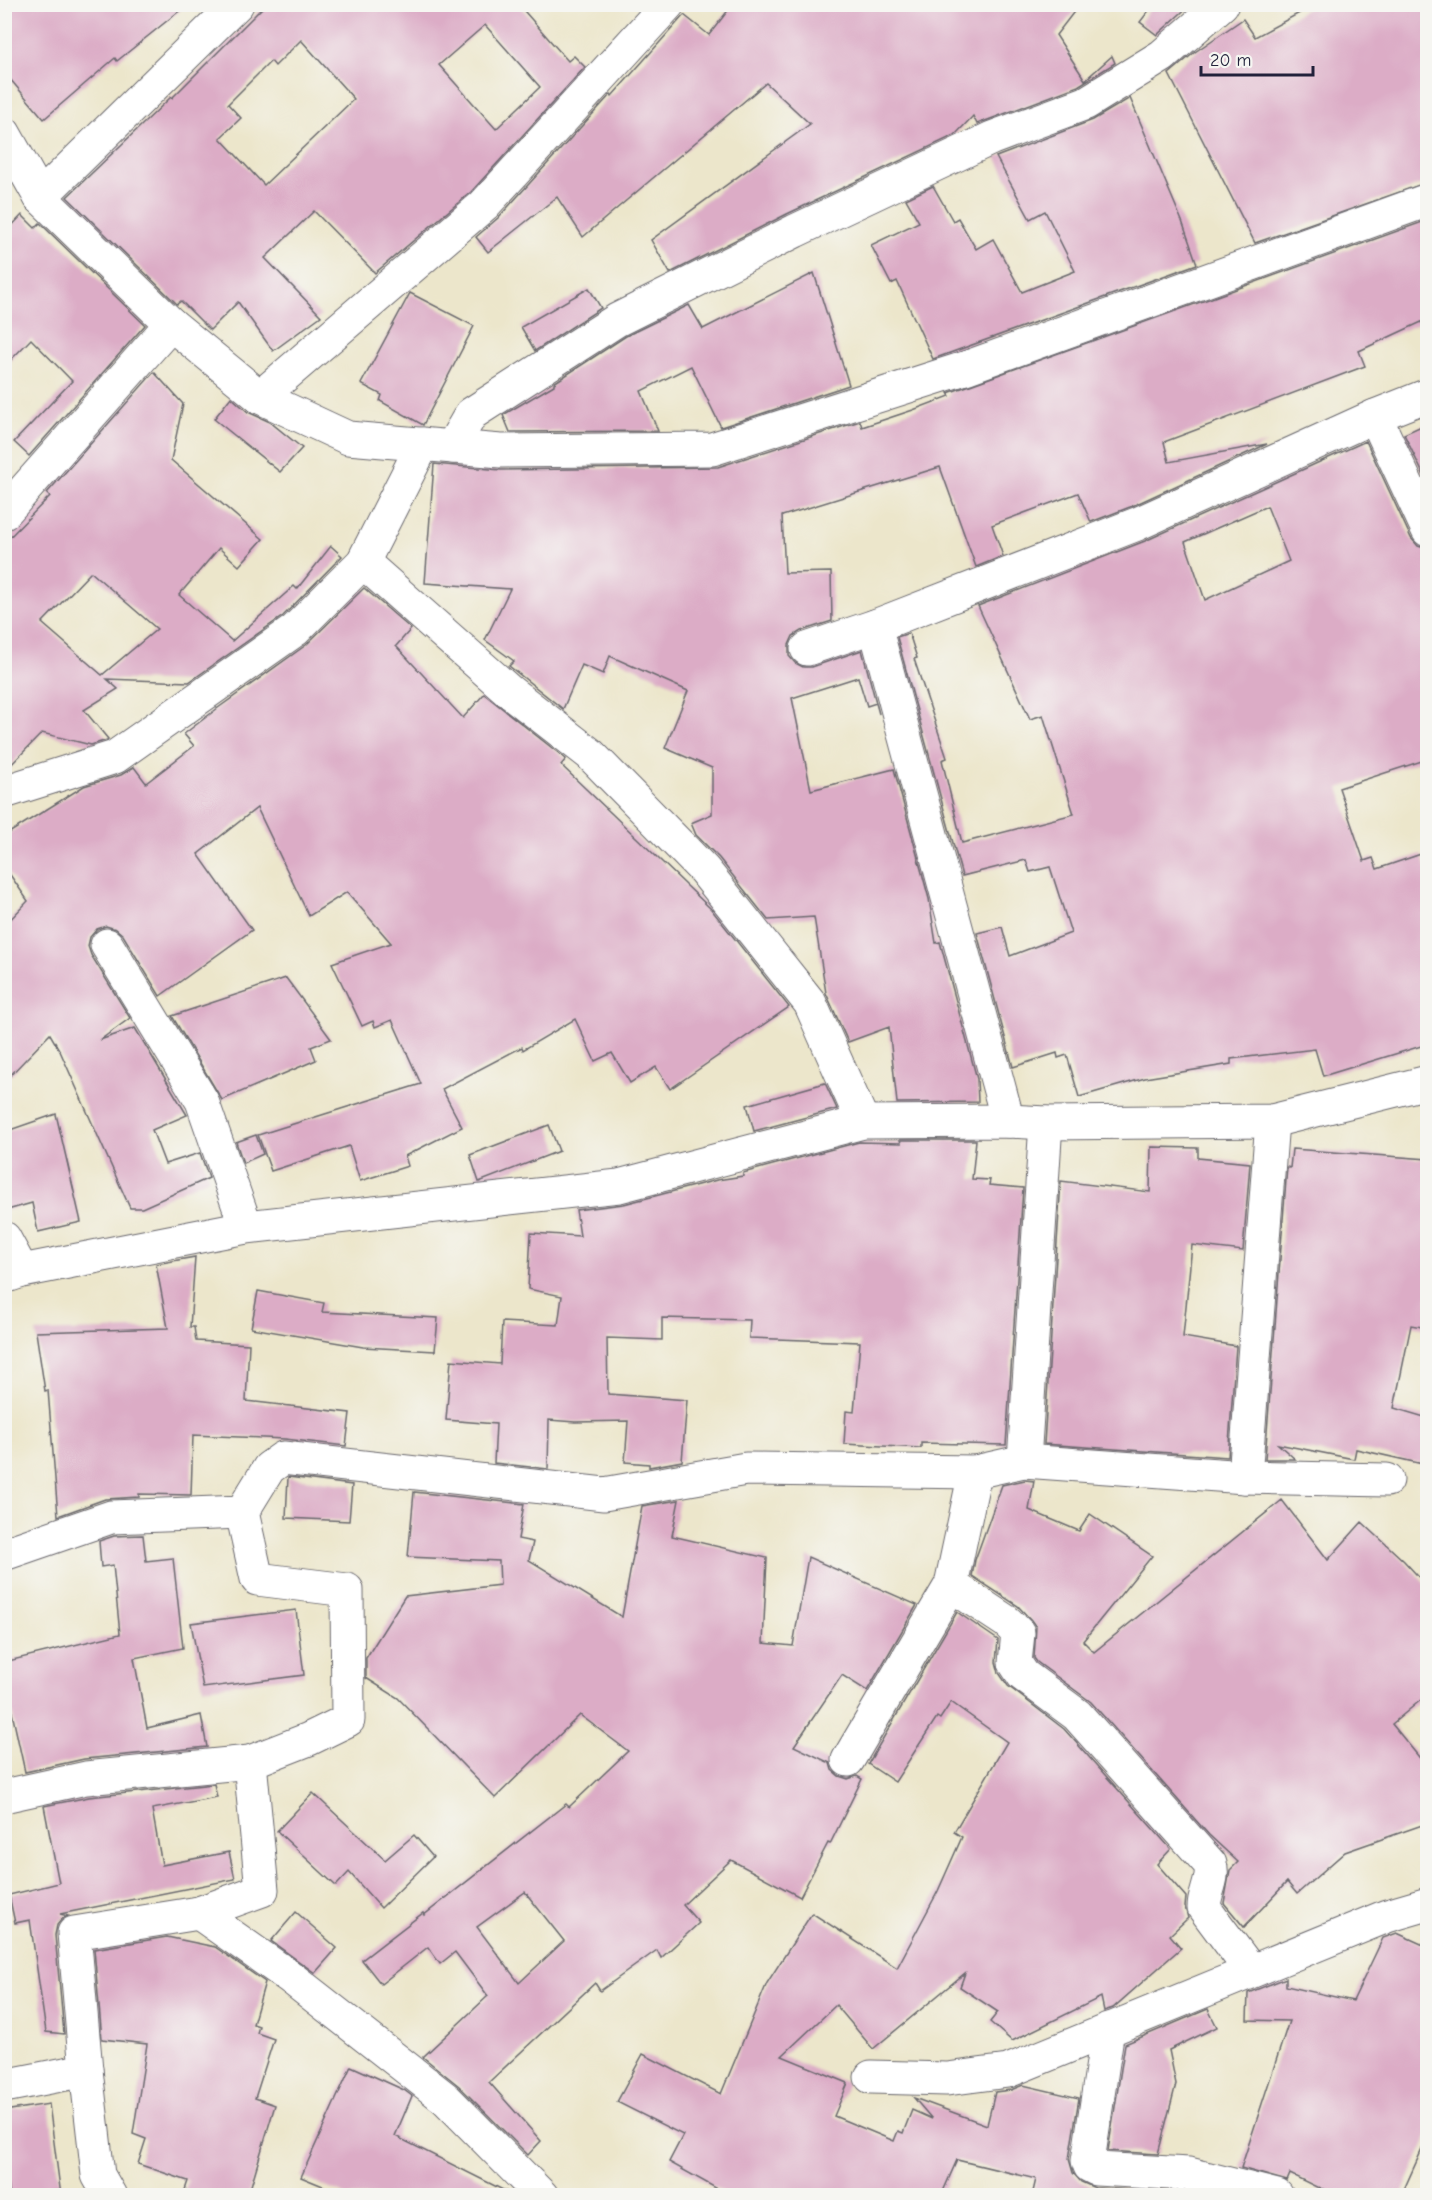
<svg xmlns="http://www.w3.org/2000/svg" width="1432" height="2200" font-family="'Comic Neue',sans-serif">
<style>
.building{fill:#dcacc6;fill-rule:evenodd}
.lines{fill:none;stroke-linecap:round;stroke-linejoin:round}
.street-casing{stroke:#69676d;stroke-width:35}
.street{stroke:#fff;stroke-width:33}
</style>
<rect width="100%" height="100%" fill="#f6f6f2"/>
<filter id="ink" filterUnits="userSpaceOnUse"><feTurbulence type="fractalNoise" baseFrequency=".0167" numOctaves="2"/><feDisplacementMap in="SourceGraphic" scale="12" xChannelSelector="R" yChannelSelector="G"/><feConvolveMatrix kernelMatrix="1 2 1 2 8 2 1 2 1" color-interpolation-filters="sRGB"/></filter>
<filter id="wash" filterUnits="userSpaceOnUse"><feTurbulence type="fractalNoise" baseFrequency=".008" numOctaves="4" result="noise"/><feDisplacementMap in="SourceGraphic" scale="24" xChannelSelector="R" yChannelSelector="G"/><feGaussianBlur stdDeviation="1.35" result="paint"/><feColorMatrix in="noise" values="0 0 0 0 0 0 0 0 0 0 0 0 0 0 0 0 0 1.4 0 .05"/><feComposite in="paint" operator="in"/></filter>
<g filter="url(#wash)">
<rect width="100%" height="100%" fill="#ece6cb"/>
<g id="blocks">
<g class="building">
<path d="M4 4H188L117 61 115 58 44 119 4 72Z"/>
<path d="M266 4H518L568 61 574 56 585 67 471 192 375 273 314 211 265 258 321 316 273 351 238 302 210 330 181 301 177 304 67 197 171 97 172 98ZM485 25 540 87 496 129 439 65ZM301 40 354 99 264 185 220 138 241 118 228 104 271 61 275 66Z"/>
<path d="M733 4H1080L1056 35 1085 80 1112 56 1115 63 1078 86 977 124 973 116 955 135 787 214 670 273 651 240 810 124 766 83 583 237 557 197 488 252 476 237 498 218 611 94 612 96 684 15 709 35Z"/>
<path d="M1154 4H1191L1157 35 1140 22Z"/>
<path d="M1316 4H1428V182L1255 243 1169 74 1195 52 1243 19 1255 37Z"/>
<path d="M1130 98 1182 221 1197 264 933 359 897 281 891 284 871 245 919 222 906 199 933 186 953 221 958 218 976 249 993 239 1022 292 1075 271 1045 211 1030 219 996 157 1093 120Z"/>
<path d="M22 215 35 228 40 223 145 325 29 456 14 442 72 381 31 339 4 367V234Z"/>
<path d="M1428 220V319L1359 351 1365 366 1164 442 1169 462 1267 444 1130 507 1091 522 1078 493 992 525 1003 556 976 567 940 467 782 516 785 573 831 572 832 621 801 631 793 636 789 645V656L795 663 803 667H812L862 650 879 714 876 703 867 706 858 677 792 698 811 790 894 769 929 899 936 943 940 942 977 1079 978 1102 897 1103 889 1027 848 1042 826 993 814 917 768 920 719 858 696 835 691 823 712 814V768L665 748 688 691 610 656 603 674 582 665 563 709 509 666 514 661 485 640 510 589 425 583 434 464 501 470 718 467 860 421 862 427 913 410 950 396 948 393Z"/>
<path d="M814 273 849 385 721 427 691 366 641 391 658 431 510 432 503 415 554 385V383L626 336 689 305 703 329Z"/>
<path d="M589 288 601 308 535 351 521 327Z"/>
<path d="M410 293 474 326 423 425 380 401 382 395 361 384Z"/>
<path d="M154 372 183 404 171 460 263 539 239 566 219 548 179 595 232 641 294 586 297 589 331 546 342 556 283 616 189 682 107 679 118 689 84 710 108 739 107 740 91 745 42 733 4 772V543L50 496 47 493ZM91 572 157 629 102 675 42 623Z"/>
<path d="M231 397 248 412 270 422 302 448 280 472 214 419Z"/>
<path d="M1428 423V484L1404 434Z"/>
<path d="M1366 441 1411 538 1418 546 1428 549V759L1339 788 1364 861 1373 858 1377 869 1421 854 1428 873V1044L1323 1076 1315 1049 1231 1059V1064L1145 1078 1079 1097 1067 1055 1058 1058 1057 1053 1013 1067 977 933 1002 927 1010 956 1071 933 1050 867 1030 872 1026 860 962 876 897 637 909 633 917 658 914 659 947 758 942 760 962 843 1074 814 1043 715 1030 719 978 606 1145 541ZM1267 506 1289 561 1205 600 1185 542Z"/>
<path d="M364 588 411 629 396 646 463 718 484 694 566 759 561 765 711 909 789 1007 670 1089 656 1067 630 1083 612 1053 595 1061 575 1019 523 1050 522 1047 442 1089 462 1127 405 1156 408 1166 360 1181 349 1146 271 1171 258 1135 421 1084 392 1020 375 1027 373 1021 362 1026 332 963 391 943 347 892 309 916 257 808 198 854 252 930 160 996 123 935 116 929 106 926 97 929 90 937 88 946 91 955 130 1018 100 1040 135 1028 187 1115 152 1130 165 1164 200 1153 209 1178 142 1208H130L60 1051 50 1034 4 1082V926L28 901 4 866V836L84 786 121 775 134 767 146 783 194 746 184 734 218 708 306 645Z"/>
<path d="M286 978 331 1039 311 1047 316 1060 222 1100 172 1016Z"/>
<path d="M825 1083 837 1109 754 1131 747 1105Z"/>
<path d="M56 1114 81 1222 38 1232 32 1203 4 1211V1132Z"/>
<path d="M549 1125 559 1151 479 1182 470 1155Z"/>
<path d="M256 1135 263 1154 243 1163 236 1142Z"/>
<path d="M900 1140H976L972 1179 990 1180 989 1185 1023 1188 1006 1445 921 1443V1448L844 1444 846 1411 854 1412 860 1342 749 1338 750 1320 662 1318V1340L607 1338 608 1394 687 1400 682 1461 649 1467V1464L625 1462 628 1421 575 1422 549 1420 548 1469 494 1463 496 1424 446 1420 451 1360 500 1364 502 1322 558 1325 562 1296 528 1289 531 1233 580 1236 576 1210 624 1204 717 1180 743 1176V1173L859 1142 901 1143Z"/>
<path d="M1151 1147 1198 1148V1158L1250 1163 1243 1251 1192 1245 1183 1337 1236 1346 1228 1457 1044 1444 1061 1181 1150 1192Z"/>
<path d="M1292 1149 1428 1159V1328L1411 1325 1394 1408 1428 1418V1448L1423 1464 1356 1449 1354 1459 1278 1444 1295 1459H1265L1287 1167 1290 1168Z"/>
<path d="M195 1257 190 1327H194L196 1341 249 1344 246 1401 350 1413 346 1446 285 1439 193 1435 191 1495 139 1494V1497L105 1499 58 1516 48 1390 45 1391 36 1332 168 1328 156 1264Z"/>
<path d="M258 1291 324 1303 322 1312 438 1318 435 1351 363 1347 251 1328Z"/>
<path d="M288 1477 352 1485 349 1521 286 1518Z"/>
<path d="M1025 1480 1034 1481 1029 1510 1079 1531 1090 1514 1152 1556 1083 1641 1094 1652 1282 1500 1328 1560 1362 1522 1404 1561 1428 1587V1694L1392 1724 1428 1768V1823L1345 1852 1297 1894 1287 1882 1244 1927 1224 1903 1230 1870 1238 1862 1209 1835 1091 1702 1037 1662 1034 1658 1036 1627 1031 1620 1018 1606 972 1576 975 1560 1002 1485Z"/>
<path d="M414 1492 524 1504 518 1539 533 1542 529 1560 622 1617 642 1506 679 1500 672 1536 767 1558 763 1643 793 1646 808 1557 917 1605 867 1691 842 1675 794 1746 830 1763 832 1770 839 1776 848 1779 857 1776 862 1779 830 1844 828 1843 800 1897 731 1860 683 1905 699 1923 661 1958 657 1950 600 1991 595 1983 489 2082 541 2141 528 2155 459 2086 423 2057 488 1996 455 1952 440 1964 428 1947 381 1984 362 1960 423 1913 424 1915 566 1804 569 1807 628 1751 580 1715 495 1798 398 1698 366 1678V1658L405 1596 500 1585 499 1561 408 1557ZM525 1892 564 1941 519 1983 477 1927Z"/>
<path d="M143 1535 146 1561 173 1558 183 1648 134 1658 147 1728 201 1715 207 1747 84 1759 25 1772 9 1699 4 1701V1662L120 1634 113 1565 101 1567 99 1541 114 1536Z"/>
<path d="M296 1610 304 1675 203 1688 191 1623Z"/>
<path d="M957 1612 998 1640 996 1662 999 1673 1008 1686 1064 1729 1171 1849 1157 1864 1186 1897 1185 1907 1188 1918 1170 1935 1181 1948 1113 2008 1104 2011 1101 1997 1012 2041 990 2022 998 2012 960 1987 965 1973 873 2049 836 2005 782 2056 848 2083 834 2116 894 2141 898 2131 903 2133 912 2110 932 2119 914 2098 987 2125 995 2092 1011 2090 1023 2085 1079 2098 1069 2159 1073 2173 1081 2182 1095 2188 1186 2193 1198 2196H1032L1036 2179 957 2160 941 2196H730L669 2162 683 2135 617 2102 643 2054 721 2094 767 1983 812 1913 897 1968 938 1891 962 1837 954 1832 1007 1742 951 1702 940 1719 937 1717 895 1782 868 1764Z"/>
<path d="M214 1784 217 1797 152 1809 162 1865 229 1852 235 1879 60 1914 68 1916 62 1919 57 1925 55 1935 64 2034 46 2032 30 1920 15 1923 9 1895 59 1883 44 1806 89 1797Z"/>
<path d="M313 1793 385 1860 414 1835 433 1857 381 1908 349 1872 336 1886 277 1831Z"/>
<path d="M296 1912 337 1948 315 1973 271 1941Z"/>
<path d="M1397 1933 1428 1947V2136L1401 2196H1335L1290 2174 1287 2181 1241 2168 1289 2021 1247 2020 1248 1993 1286 1978V1986L1353 2001 1383 1938Z"/>
<path d="M167 1937 215 1947 265 1982 253 2024 259 2026 257 2033 274 2039 255 2098 275 2105 248 2196H183L188 2181 138 2164 146 2139 133 2134 147 2044 102 2039 94 1949Z"/>
<path d="M1208 2009 1217 2027 1169 2050 1176 2084 1158 2154 1108 2151 1125 2044Z"/>
<path d="M351 2066 404 2090 412 2096 395 2136 515 2196H347L301 2177Z"/>
<path d="M49 2104 61 2196H10L4 2156V2111Z"/>
</g>
</g>
</g>
<g filter="url(#ink)">
<use href="#blocks" fill-opacity="0" stroke="#69676d" stroke-width="1.5"/>
<g class="lines">
<g class="street-casing">
<g id="street">
<path d="M4 133 40 197 171 324 260 397 348 438 501 451 712 449 968 367 1428 200"/>
<path d="M40 197 237 4"/>
<path d="M260 397 484 205 668 4"/>
<path d="M1375 416 1428 530"/>
<path d="M452 447 471 414 617 320 795 231 992 138 1086 103 1162 56 1222 4"/>
<path d="M4 513 171 324"/>
<path d="M363 562 509 691 590 754 704 870 810 1003 863 1122"/>
<path d="M875 626 1008 1121"/>
<path d="M807 649 875 626 1137 524 1375 416 1428 395"/>
<path d="M4 792 115 757 295 630 363 562 423 444"/>
<path d="M107 945 202 1101 246 1227"/>
<path d="M4 1238 22 1271"/>
<path d="M4 1277 22 1271 246 1227 619 1186 863 1122 1008 1121 1046 1123 1272 1121 1428 1082"/>
<path d="M1024 1461 1046 1123"/>
<path d="M1245 1477 1272 1121"/>
<path d="M4 1554 111 1517 242 1512 269 1468 283 1458 604 1494 746 1469 975 1472 1024 1461 1245 1477 1387 1480"/>
<path d="M951 1585 1007 1622 1018 1633 1015 1663 1023 1675 1077 1715 1210 1864C1215 1878 1204 1893 1204 1908L1251 1971"/>
<path d="M848 1760 951 1585 975 1472"/>
<path d="M4 1796 86 1778 250 1762"/>
<path d="M199 1913 290 1977 446 2099 542 2196"/>
<path d="M1108 2029 1088 2161 1090 2166 1096 2169 1189 2174 1277 2196"/>
<path d="M871 2077 947 2079 1008 2071 1387 1916 1428 1904"/>
<path d="M4 2086 86 2070"/>
<path d="M110 2196 98 2175 86 2070 74 1933 199 1913 262 1890 250 1762 309 1739 348 1720 347 1590 257 1579 242 1512"/>
</g>
</g>
<use href="#street" class="street"/>
</g>
</g>
<rect width="1432" height="2200" fill="none" stroke="#f6f6f2" stroke-width="24"/>
<path d="M1201 66v9h112v-9" fill="none" stroke="#22223b" stroke-width="3"/>
<text x="1210" y="66" font-size="18" fill="#22223b" stroke="#f6f6f2" stroke-width="4.5" paint-order="stroke">20 m</text>
</svg>
